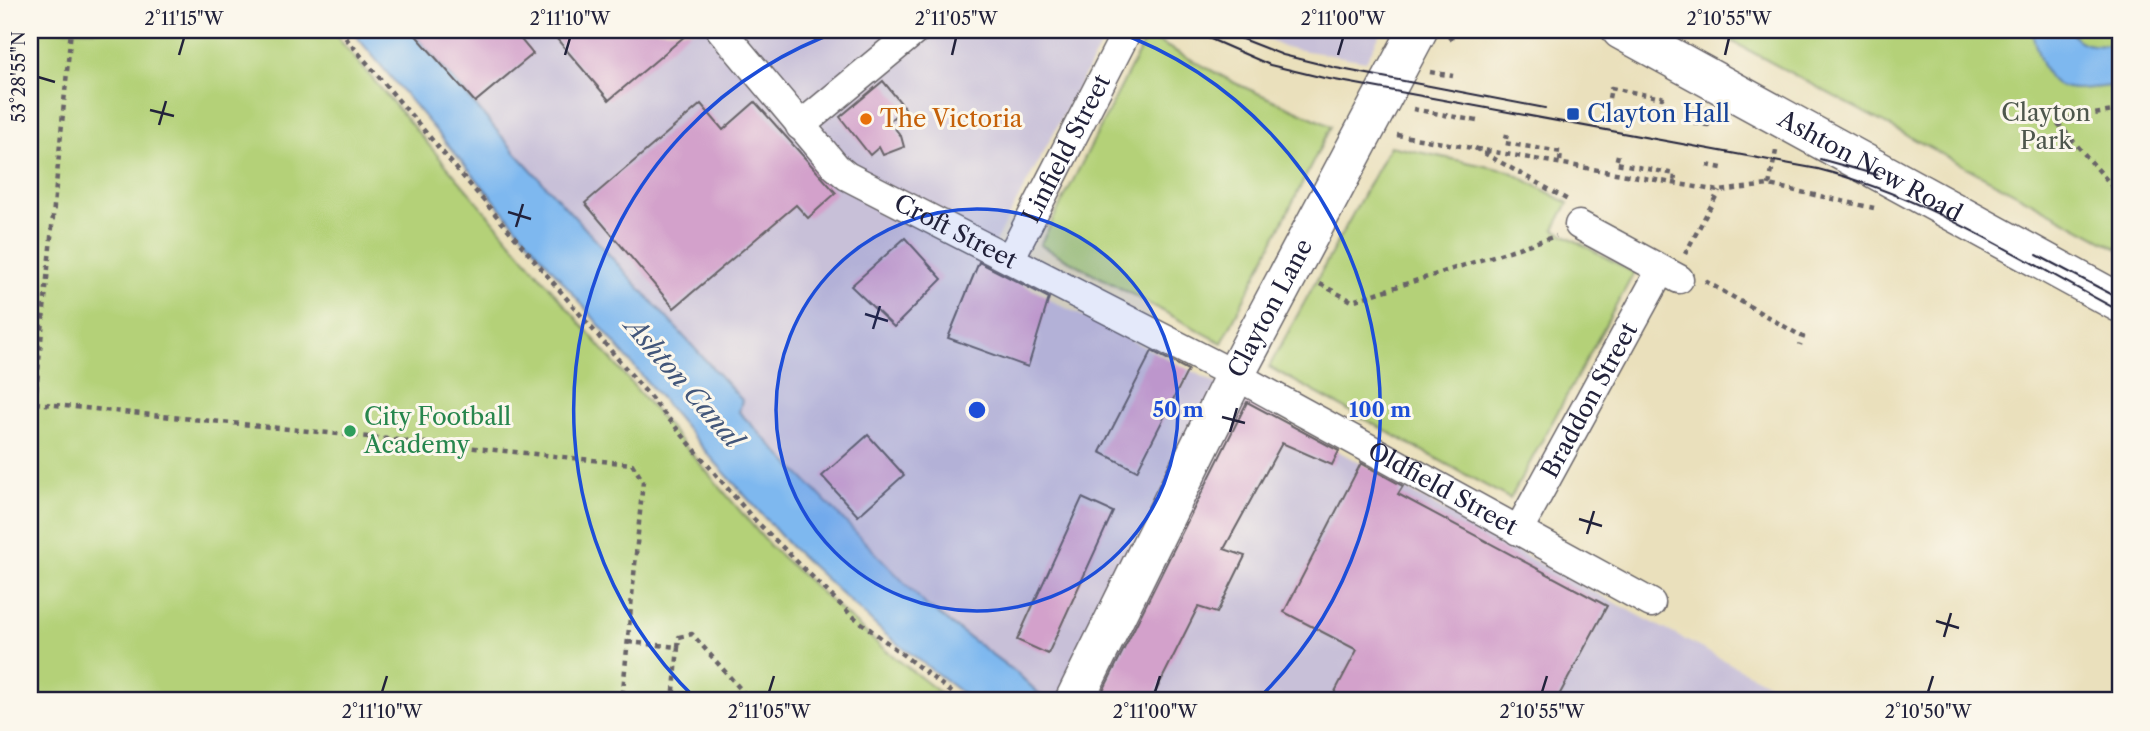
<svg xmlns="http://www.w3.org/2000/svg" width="2150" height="731" font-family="'Libre Caslon Text',serif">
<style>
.industrial{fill:#c8c0d8}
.green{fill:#b4d178;stroke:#6b7a5a;stroke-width:2}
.water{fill:#7eb8ef;stroke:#506d95;stroke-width:2}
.building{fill:#d3a1cb}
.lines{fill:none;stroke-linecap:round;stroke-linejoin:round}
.street-casing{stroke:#686468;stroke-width:31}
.secondary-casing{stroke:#686468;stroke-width:41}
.primary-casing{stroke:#686468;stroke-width:41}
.path{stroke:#686468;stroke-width:4.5;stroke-dasharray:5 5;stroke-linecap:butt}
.street{stroke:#fff;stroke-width:28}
.secondary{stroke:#fff;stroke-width:38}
.primary{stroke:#fff;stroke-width:38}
.tram{stroke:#22223b;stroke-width:2}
.ticks{fill:none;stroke:#22223b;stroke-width:2.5}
.ring{fill:none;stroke:#1d4ed8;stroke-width:3.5}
.transit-dot{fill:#1a4fb4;stroke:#fbf7ec;stroke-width:2.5}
.food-dot{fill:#e8710a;stroke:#fbf7ec;stroke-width:2.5}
.leisure-dot{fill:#2e9e5b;stroke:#fbf7ec;stroke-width:2.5}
.labels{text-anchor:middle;stroke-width:6;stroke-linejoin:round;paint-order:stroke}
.park-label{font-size:24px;fill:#4e574d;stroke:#fbf7ec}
.transit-label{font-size:24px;fill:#164399;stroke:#fbf7ec;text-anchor:start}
.food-label{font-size:24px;fill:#c56008;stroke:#fbf7ec;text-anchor:start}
.street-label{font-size:24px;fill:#22223b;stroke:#fbf7ec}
.leisure-label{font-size:24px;fill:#27864d;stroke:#fbf7ec;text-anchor:start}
.water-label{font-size:26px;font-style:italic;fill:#42567a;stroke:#fbf7ec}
.centre{fill:#1d4ed8;stroke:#fbf7ec;stroke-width:3.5}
.ring-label{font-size:21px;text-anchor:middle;font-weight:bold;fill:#1d4ed8;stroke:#fbf7ec;stroke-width:6;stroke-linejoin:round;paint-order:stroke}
.neatline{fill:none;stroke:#22223b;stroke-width:2.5}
.ticks-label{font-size:18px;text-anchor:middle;fill:#22223b}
</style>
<rect width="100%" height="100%" fill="#fbf7ec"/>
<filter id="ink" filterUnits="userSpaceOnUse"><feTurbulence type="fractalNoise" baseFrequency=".0143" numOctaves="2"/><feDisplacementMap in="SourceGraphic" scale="14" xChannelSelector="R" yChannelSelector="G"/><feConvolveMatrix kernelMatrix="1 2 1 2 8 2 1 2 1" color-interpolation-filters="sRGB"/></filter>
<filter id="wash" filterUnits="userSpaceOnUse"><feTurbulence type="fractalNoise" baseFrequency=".00686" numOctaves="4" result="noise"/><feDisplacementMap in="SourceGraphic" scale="28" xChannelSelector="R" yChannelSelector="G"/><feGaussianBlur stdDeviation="1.57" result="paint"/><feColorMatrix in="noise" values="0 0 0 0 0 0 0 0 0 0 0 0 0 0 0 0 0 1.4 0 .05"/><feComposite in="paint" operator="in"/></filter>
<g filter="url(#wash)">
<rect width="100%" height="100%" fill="#eae0bc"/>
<g class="industrial">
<path d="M411 30H1109L982 266 1214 382 1532 559 1801 701H1047L1018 674 927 606 739 411 741 400 516 153Z"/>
<path d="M1247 30H1382L1366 61 1283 47Z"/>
</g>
<g class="green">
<path d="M30 30H331L770 546 879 645 947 698 944 701H30Z"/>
<path d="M1711 30H2120V250Z"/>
<path d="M1147 36 1235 83 1331 126 1222 343 1040 245Z"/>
<path d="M1390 146 1509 171 1568 203 1554 229 1634 273 1510 499 1269 367Z"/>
</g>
<g class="water">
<path d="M351 30H411L516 153 742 400 739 412 927 606 1018 674 1047 701H976L962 693 884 633 789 545 707 453Z"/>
<path d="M2031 30H2071C2077 49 2104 46 2120 44V85C2055 92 2050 97 2031 30Z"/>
</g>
<g id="blocks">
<g class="building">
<path d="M411 30H513L533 54 475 102Z"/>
<path d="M567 30H692L609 100 557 39Z"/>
<path d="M883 81 905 108 889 121 901 136 904 147 883 155 879 147 870 155 840 117Z"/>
<path d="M755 102 836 193 808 218 796 205 674 308 585 203 701 104 723 130Z"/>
<path d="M905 238 942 279 894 327 851 286Z"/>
<path d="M979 262 1049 298 1028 367 948 338Z"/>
<path d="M1152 351 1188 370 1137 471 1100 452Z"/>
<path d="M1247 402 1339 451 1332 465 1282 443 1224 549 1245 556 1217 613 1198 607 1151 701H1098Z"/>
<path d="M868 435 904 475 858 516 822 476Z"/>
<path d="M1361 463 1403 486 1398 494 1607 606 1556 701H1330L1357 650 1284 612Z"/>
<path d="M1082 498 1113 512 1048 654 1017 640Z"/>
</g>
</g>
</g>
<g filter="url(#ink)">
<use href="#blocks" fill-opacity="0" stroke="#686468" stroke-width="2"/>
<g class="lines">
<g class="street-casing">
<g id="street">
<path id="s1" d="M721 30 836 167 847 176 1235 375 1651 603"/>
<path d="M800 126 916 30"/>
<path d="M1579 225 1679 279"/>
<path id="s2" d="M1010 259 1124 37"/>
<path id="s3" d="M1518 531 1661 270"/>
</g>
</g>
<g class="secondary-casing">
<g id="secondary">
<path id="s4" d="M1074 701 1235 375 1418 30"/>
</g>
</g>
<g class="primary-casing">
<g id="primary">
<path id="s5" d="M1621 30 2120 303"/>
</g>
</g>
<g class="path">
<path d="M339 30 751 516 850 614 963 701"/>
<path d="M1449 40 1457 30"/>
<path d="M1430 72 1453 76"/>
<path d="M1609 98 1611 88 1662 98 1665 91"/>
<path d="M1413 109 1477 121"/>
<path d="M2120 110 2055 120 2120 195"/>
<path d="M1694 123 1708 125 1713 117"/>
<path d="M1507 134 1505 143 1561 152 1560 162"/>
<path d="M1397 135 1719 191 1769 185 1874 208"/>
<path d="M1475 148 1568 200"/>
<path d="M1618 155 1616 163 1675 174 1674 183"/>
<path d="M1707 165 1722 168"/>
<path d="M1769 185 1776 151"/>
<path d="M1685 254 1719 191"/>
<path d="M1705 281 1803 337 1800 345"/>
<path d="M1320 284 1352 301 1556 236"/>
<path d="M35 403 632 464 643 481 622 701"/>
<path d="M30 407 35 403 71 30"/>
<path d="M628 642 678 647 673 701"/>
<path d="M678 647 679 637 692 634 751 701"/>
</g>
<use href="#street" class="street"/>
<use href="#secondary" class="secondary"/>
<use href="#primary" class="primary"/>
<g class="tram">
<path d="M1190 30 1270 65 1324 78 1818 169C1927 197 2021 259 2120 311"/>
<path d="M1219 30 1283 55 1336 68 1545 108"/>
<path d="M1820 159 1877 175"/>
<path d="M2037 255 2111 294"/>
</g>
</g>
</g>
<path class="ticks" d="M179 55 184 38M565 55 570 38M952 55 956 38M1338 55 1343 38M1725 55 1729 38M38 77 55 82M150 110 174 116M159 125 166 101M508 212 531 219M516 227 523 204M865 314 888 321M873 329 880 306M1222 417 1245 423M1230 432 1237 408M1579 519 1602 526M1587 534 1594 511M1936 621 1959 628M1944 637 1951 613M382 692 387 676M769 692 774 676M1155 692 1160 676M1542 692 1547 676M1928 692 1933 676"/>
<circle cx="977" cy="410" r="201" fill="#1d4ed8" fill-opacity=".12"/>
<g class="ring">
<circle cx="977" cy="410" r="201"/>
<path d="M697 700A403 403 0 0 1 842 30M1112 30A403 403 0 0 1 1257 700"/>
</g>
<rect class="transit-dot" x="1566" y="107" width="14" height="14" rx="3.5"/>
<circle class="food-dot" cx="866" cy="119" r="7"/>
<circle class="leisure-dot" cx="350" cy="431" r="7"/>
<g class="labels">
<g class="park-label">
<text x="2046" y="121">Clayton<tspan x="2046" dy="28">Park</tspan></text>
</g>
<g class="transit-label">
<text x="1587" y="122">Clayton Hall</text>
</g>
<g class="food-label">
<text x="880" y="127">The Victoria</text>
</g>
<g class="street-label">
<text dy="8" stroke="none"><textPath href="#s2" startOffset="124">Linfield Street</textPath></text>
<text dy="8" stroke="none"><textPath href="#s5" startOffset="284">Ashton New Road</textPath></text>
<text dy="8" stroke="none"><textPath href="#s1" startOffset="315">Croft Street</textPath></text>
<text dy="8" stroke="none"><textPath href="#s4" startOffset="439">Clayton Lane</textPath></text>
<text dy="8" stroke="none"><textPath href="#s3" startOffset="149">Braddon Street</textPath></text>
<text dy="8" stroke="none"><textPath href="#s1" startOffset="866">Oldfield Street</textPath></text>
</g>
<g class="leisure-label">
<text x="364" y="425">City Football<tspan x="364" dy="28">Academy</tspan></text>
</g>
<g class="water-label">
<text transform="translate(684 383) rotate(49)" y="9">Ashton Canal</text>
</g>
</g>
<circle cx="977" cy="410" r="10" class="centre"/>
<g class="ring-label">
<text x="1178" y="417">50 m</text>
<text x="1380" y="417">100 m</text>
</g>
<rect width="2150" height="731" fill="none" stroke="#fbf7ec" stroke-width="77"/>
<rect x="38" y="38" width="2074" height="654" class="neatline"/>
<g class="ticks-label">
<text x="184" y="25">2°11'15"W</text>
<text x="570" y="25">2°11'10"W</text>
<text x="956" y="25">2°11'05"W</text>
<text x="1343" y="25">2°11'00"W</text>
<text x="1729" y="25">2°10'55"W</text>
<text transform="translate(19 77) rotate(-90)" y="6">53°28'55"N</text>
<text x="382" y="718">2°11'10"W</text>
<text x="769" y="718">2°11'05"W</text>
<text x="1155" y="718">2°11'00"W</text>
<text x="1542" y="718">2°10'55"W</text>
<text x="1928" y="718">2°10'50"W</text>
</g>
</svg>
